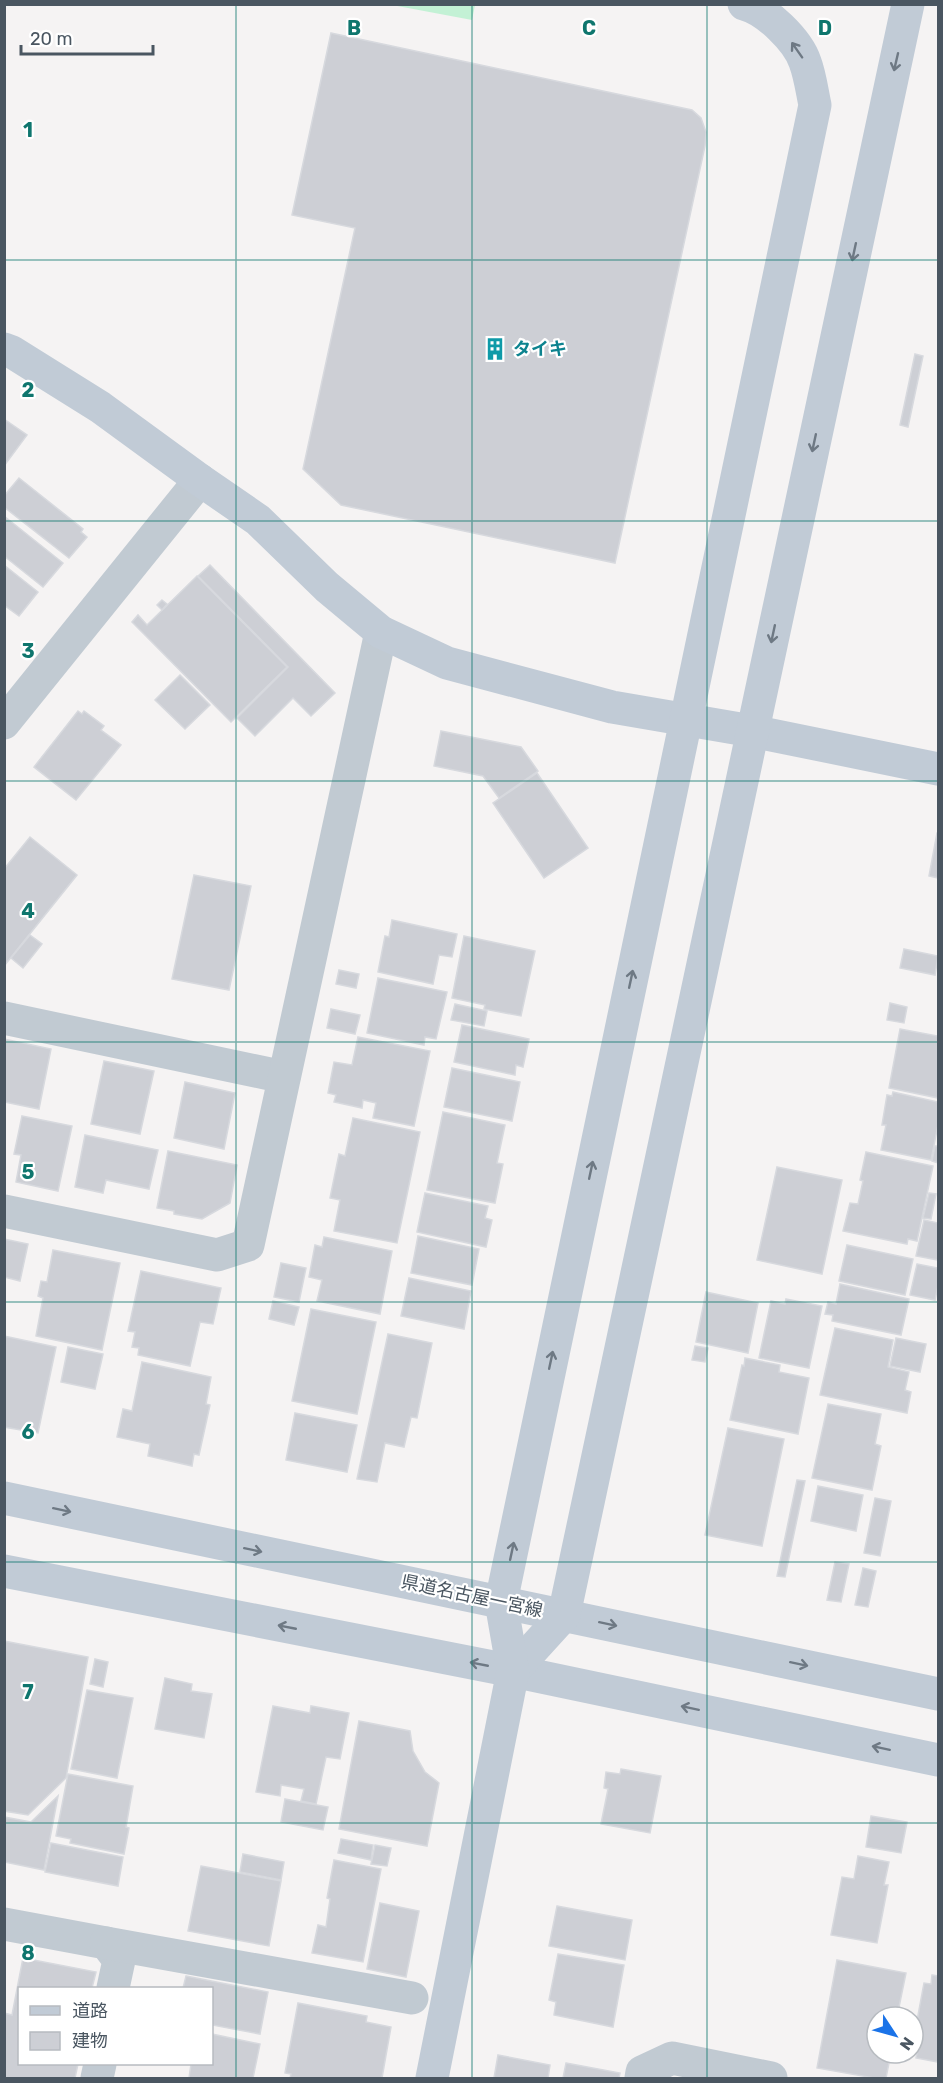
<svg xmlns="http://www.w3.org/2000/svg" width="943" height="2083" font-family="Rubik,'Noto Sans JP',sans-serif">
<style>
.green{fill:#c3f1d5}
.building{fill:#cdcfd5;stroke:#d7d9de;stroke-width:1.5}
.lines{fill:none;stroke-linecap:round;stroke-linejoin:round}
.street{stroke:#c1cad2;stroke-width:33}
.secondary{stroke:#c1cbd6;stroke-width:33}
.oneway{stroke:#6e7984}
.grid{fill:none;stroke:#0f766e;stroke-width:1.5;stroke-opacity:0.55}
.labels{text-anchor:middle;stroke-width:4.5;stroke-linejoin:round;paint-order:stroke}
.culture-label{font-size:18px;font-weight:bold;fill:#0d838f;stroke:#fff;text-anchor:start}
.street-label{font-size:18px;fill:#4a5661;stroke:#fff}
.grid-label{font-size:20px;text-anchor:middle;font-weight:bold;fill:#0f766e;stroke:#fff;stroke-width:4.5;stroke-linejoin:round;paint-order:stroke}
</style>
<rect width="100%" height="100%" fill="#f5f3f3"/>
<path class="green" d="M392 5H475L472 20Z"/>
<g class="building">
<path d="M331 33 692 110 701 118 706 132 705 146 615 563 341 505 303 469 355 228 292 215Z"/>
<path d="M915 354 923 356 908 427 900 425Z"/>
<path d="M4 419 27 435 4 466Z"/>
<path d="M19 478 83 529 81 532 87 537 69 558 4 507V496Z"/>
<path d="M4 516 63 563 43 587 4 556Z"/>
<path d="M4 565 38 592 19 616 4 605Z"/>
<path d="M210 565 335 693 311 716 293 698 255 736 237 718 288 667 198 576Z"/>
<path d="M197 576 287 667 231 722 132 622 138 615 147 625Z"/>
<path d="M162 600 167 604 162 610 157 605Z"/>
<path d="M180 675 210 705 185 729 155 700Z"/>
<path d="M78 711 82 714 84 711 104 726 101 730 121 745 76 800 34 767Z"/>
<path d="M441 731 521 747 538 771 499 798 483 776 434 766Z"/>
<path d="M537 773 588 848 544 878 493 803Z"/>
<path d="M937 833H938V878L929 876Z"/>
<path d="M30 837 77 875 4 966V869Z"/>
<path d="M194 875 251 886 229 990 172 979Z"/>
<path d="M392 920 457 934 452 957 439 955 433 984 378 972 385 936 389 937Z"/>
<path d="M30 935 42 944 23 968 11 958Z"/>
<path d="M464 936 535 951 521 1016 484 1009 485 1005 452 998Z"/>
<path d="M904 949 938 956 935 975 900 968Z"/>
<path d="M339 970 359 974 356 988 336 984Z"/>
<path d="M378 978 447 992 436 1039 425 1037 424 1045 367 1033Z"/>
<path d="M890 1003 907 1007 904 1023 887 1020Z"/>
<path d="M455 1004 487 1011 484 1026 451 1020Z"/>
<path d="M331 1009 360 1015 355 1034 327 1028Z"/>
<path d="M462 1025 529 1039 523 1067 516 1065 515 1075 454 1062Z"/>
<path d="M900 1029 938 1036V1098L889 1088Z"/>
<path d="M358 1037 430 1051 414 1126 373 1118 376 1103 363 1100 362 1108 334 1102 336 1095 328 1093 334 1062 352 1065Z"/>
<path d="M4 1039 51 1049 39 1109 4 1102Z"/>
<path d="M104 1061 154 1071 140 1134 91 1124Z"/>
<path d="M452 1068 520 1082 512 1121 444 1107Z"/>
<path d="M185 1082 235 1093 224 1149 174 1138Z"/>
<path d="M893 1092 938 1102V1125L931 1160 881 1150 886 1125H882L887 1095 892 1096Z"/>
<path d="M443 1112 505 1125 497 1163 503 1164 495 1203 427 1190Z"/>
<path d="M22 1116 72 1126 58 1191 16 1182 21 1155 14 1154Z"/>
<path d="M353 1118 420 1132 397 1243 334 1231 340 1200 330 1198 339 1154 345 1156Z"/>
<path d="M85 1135 158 1150 149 1189 106 1180 103 1193 75 1187Z"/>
<path d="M935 1146H938V1163L932 1161Z"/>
<path d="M168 1151 237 1165 230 1203 202 1219 174 1214V1211L157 1208Z"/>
<path d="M866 1152 933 1166 917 1241 908 1239 907 1244 843 1231 850 1203 858 1204 863 1181 860 1180Z"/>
<path d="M777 1167 842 1180 822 1274 757 1260Z"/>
<path d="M425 1193 488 1206 485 1218 492 1220 486 1247 417 1232Z"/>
<path d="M929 1193 936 1194 931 1219 923 1218Z"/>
<path d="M924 1220 938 1223V1260L916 1256Z"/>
<path d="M418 1236 479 1249 472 1285 411 1273Z"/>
<path d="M324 1237 392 1251 380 1314 317 1301 322 1280 309 1277 315 1245 322 1247Z"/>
<path d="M4 1239 28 1244 20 1281 4 1277Z"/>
<path d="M847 1245 913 1259 905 1295 839 1281Z"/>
<path d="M53 1250 120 1263 102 1350 36 1336 43 1298 38 1296 41 1281 47 1282Z"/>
<path d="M281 1263 306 1268 299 1302 274 1297Z"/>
<path d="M917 1264 938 1268V1286L935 1300 910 1295Z"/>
<path d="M141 1271 221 1288 213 1324 200 1322 190 1366 138 1355 139 1348 132 1347 135 1332 128 1331Z"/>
<path d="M409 1278 471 1291 464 1329 401 1316Z"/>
<path d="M840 1284 909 1299 901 1335 832 1321 833 1315 825 1314 828 1302 836 1304Z"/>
<path d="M706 1292 758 1303 748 1353 696 1342Z"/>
<path d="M786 1299 822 1306 809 1368 759 1358 771 1301 785 1304Z"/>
<path d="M273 1301 299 1307 294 1325 269 1319Z"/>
<path d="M311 1309 376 1322 357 1414 292 1401Z"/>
<path d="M835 1328 893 1340 888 1367 909 1372 905 1390 911 1392 907 1413 820 1395Z"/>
<path d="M388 1334 432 1343 417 1418 411 1417 404 1447 385 1443 377 1482 357 1479Z"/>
<path d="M4 1336 56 1347 38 1433 4 1427Z"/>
<path d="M896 1338 926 1344 920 1372 890 1366Z"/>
<path d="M695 1346 708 1348 705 1362 692 1360Z"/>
<path d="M68 1347 103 1354 95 1389 61 1382Z"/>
<path d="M745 1358 780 1365 779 1372 809 1378 798 1434 730 1420 742 1365 744 1366Z"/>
<path d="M142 1362 211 1377 206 1404 210 1405 199 1455 194 1454 192 1466 148 1456 150 1444 117 1437 123 1409 132 1411Z"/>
<path d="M828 1404 881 1414 875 1444 881 1446 872 1490 812 1478Z"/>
<path d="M295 1413 357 1425 347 1472 286 1460Z"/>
<path d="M728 1428 784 1439 762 1546 705 1535Z"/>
<path d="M797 1480 805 1481 785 1577 777 1576Z"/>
<path d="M818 1486 863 1495 856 1531 811 1521Z"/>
<path d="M875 1498 891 1501 880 1556 864 1553Z"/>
<path d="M835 1562 849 1564 841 1602 827 1600Z"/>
<path d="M863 1568 876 1571 868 1607 855 1605Z"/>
<path d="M4 1641 88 1657 66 1778 28 1815 4 1811Z"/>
<path d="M95 1659 108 1662 103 1687 90 1684Z"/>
<path d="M165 1678 192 1684 191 1691 212 1694 204 1738 155 1729Z"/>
<path d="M87 1690 133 1698 117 1778 71 1769Z"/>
<path d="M273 1706 310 1713 311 1706 349 1713 340 1759 326 1757 316 1804 301 1801 304 1789 281 1785 280 1796 256 1792Z"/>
<path d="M359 1721 410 1731 413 1751 425 1772 439 1783 427 1846 339 1829Z"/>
<path d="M621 1769 661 1776 650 1833 601 1824 608 1789 604 1788 606 1772 620 1774Z"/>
<path d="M68 1774 133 1786 126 1827 129 1828 124 1854 70 1843 71 1839 56 1836Z"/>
<path d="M58 1796 44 1870 4 1862V1817L31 1822Z"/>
<path d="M285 1799 328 1807 323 1830 281 1822Z"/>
<path d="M871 1816 907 1822 901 1853 866 1847Z"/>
<path d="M341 1839 373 1845 371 1860 338 1853Z"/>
<path d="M51 1843 123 1857 118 1886 45 1872Z"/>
<path d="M375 1845 391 1848 387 1866 371 1864Z"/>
<path d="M243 1854 284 1862 281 1880 240 1872Z"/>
<path d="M858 1856 889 1862 884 1885H888L877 1943 831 1935 842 1877 854 1879Z"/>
<path d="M334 1860 381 1869 363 1962 312 1953 318 1925 326 1927 330 1899 327 1898Z"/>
<path d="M201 1866 281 1881 269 1946 188 1931Z"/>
<path d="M380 1903 419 1911 406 1977 367 1969Z"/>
<path d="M557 1906 632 1920 625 1960 549 1946Z"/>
<path d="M558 1954 624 1965 613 2027 554 2015 556 2002 549 2000Z"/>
<path d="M23 1958 96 1972 92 1988H20V2064H78L75 2078H4V2013L12 2015Z"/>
<path d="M837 1960 906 1973 897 2017H877V2053H891L886 2078H874L817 2068Z"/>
<path d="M932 1975 938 1976V2062L916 2058 919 2043 913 2042 924 1983 931 1984Z"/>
<path d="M186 1976 268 1992 260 2034 212 2025V1988H183Z"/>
<path d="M298 2003 367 2016 366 2022 391 2027 382 2078H290L291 2074 285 2073Z"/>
<path d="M212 2034 260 2044 253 2078H189L191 2064H212Z"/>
<path d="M498 2055 550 2065 548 2078H494Z"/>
<path d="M566 2063 620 2073 619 2078H563Z"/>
</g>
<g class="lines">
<g class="street">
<path d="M4 723 200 480"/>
<path d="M4 1018 284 1077"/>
<path d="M4 1211 217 1255 248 1245 381 632"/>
<path d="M4 1924 106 1943 119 1960 113 1988"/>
<path d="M106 1943 412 1998"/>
<path d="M97 2078 100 2064"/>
<path d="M641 2078 642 2072 672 2058 771 2078"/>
</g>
<g class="secondary">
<path d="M4 349 12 352 100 407 200 480 258 520 327 587 381 632 447 663 612 707 752 731 938 769"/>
<path d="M4 1498 938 1694"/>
<path d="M4 1571 513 1671 938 1760"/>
<path d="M513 1671 564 1615 908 4"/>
<path d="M432 2078 513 1671 501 1602 815 105C812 91 810 75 805 62 798 41 767 10 744 4"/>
</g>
</g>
<defs><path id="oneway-shaft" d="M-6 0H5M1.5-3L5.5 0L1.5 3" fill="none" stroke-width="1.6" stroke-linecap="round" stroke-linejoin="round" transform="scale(1.5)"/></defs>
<g class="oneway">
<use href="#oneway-shaft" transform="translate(797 50) rotate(-125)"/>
<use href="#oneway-shaft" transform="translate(896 62) rotate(103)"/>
<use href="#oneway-shaft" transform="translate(854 252) rotate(102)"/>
<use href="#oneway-shaft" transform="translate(814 443) rotate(102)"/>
<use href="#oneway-shaft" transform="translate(773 634) rotate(102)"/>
<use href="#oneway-shaft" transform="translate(631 979) rotate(-78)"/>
<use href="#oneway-shaft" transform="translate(591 1170) rotate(-78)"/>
<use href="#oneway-shaft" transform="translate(551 1360) rotate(-78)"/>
<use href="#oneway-shaft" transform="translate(62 1510) rotate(12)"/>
<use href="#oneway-shaft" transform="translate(253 1550) rotate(12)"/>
<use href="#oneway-shaft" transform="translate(512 1551) rotate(-78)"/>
<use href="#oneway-shaft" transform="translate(608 1624) rotate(12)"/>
<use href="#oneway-shaft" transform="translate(287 1627) rotate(-169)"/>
<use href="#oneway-shaft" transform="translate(479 1664) rotate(-169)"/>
<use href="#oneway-shaft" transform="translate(799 1664) rotate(12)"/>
<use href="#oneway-shaft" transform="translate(690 1708) rotate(-168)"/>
<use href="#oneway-shaft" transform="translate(881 1748) rotate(-168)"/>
</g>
<path class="grid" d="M236 4V2078M472 4V2078M707 4V2078M4 260H938M4 521H938M4 781H938M4 1042H938M4 1302H938M4 1562H938M4 1823H938"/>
<defs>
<g id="building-bare" transform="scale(1.8)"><path d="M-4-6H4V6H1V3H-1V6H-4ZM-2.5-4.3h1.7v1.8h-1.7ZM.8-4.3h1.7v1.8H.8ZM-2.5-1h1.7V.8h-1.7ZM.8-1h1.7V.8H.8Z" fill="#0f9aa8" stroke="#fff" stroke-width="2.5" paint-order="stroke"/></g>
</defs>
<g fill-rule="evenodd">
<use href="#building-bare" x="495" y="349"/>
</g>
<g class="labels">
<g class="culture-label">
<text x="513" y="355">タイキ</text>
</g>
<g class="street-label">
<text transform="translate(472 1596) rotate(12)" y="6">県道名古屋一宮線</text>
</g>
</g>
<g class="grid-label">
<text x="354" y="35">B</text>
<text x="589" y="35">C</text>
<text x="825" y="35">D</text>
<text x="28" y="137">1</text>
<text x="28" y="397">2</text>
<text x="28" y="658">3</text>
<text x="28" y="918">4</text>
<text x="28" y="1179">5</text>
<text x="28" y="1439">6</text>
<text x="28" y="1699">7</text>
<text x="28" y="1960">8</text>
</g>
<rect width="943" height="2083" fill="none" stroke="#4a5661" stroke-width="12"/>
<rect x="18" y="1987" width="195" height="78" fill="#ffffff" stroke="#b7bbc0" stroke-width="1.5"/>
<rect x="30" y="2006" width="30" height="9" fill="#c1cbd6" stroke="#b7bbc0" stroke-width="1.5"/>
<text x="72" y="2017" font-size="18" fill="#4a5661">道路</text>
<rect x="30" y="2032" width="30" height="18" fill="#cdcfd5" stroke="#b7bbc0" stroke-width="1.5"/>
<text x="72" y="2047" font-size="18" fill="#4a5661">建物</text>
<g transform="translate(895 2035) rotate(126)"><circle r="28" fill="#ffffff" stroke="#b7bbc0" stroke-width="1.5"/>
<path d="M0-4.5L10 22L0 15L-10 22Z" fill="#1a73e8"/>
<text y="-9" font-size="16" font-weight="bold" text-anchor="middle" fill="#4a5661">N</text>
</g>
<path d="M21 45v9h132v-9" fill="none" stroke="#4a5661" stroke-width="3"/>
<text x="30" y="45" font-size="18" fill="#4a5661" stroke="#ffffff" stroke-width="4.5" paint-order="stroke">20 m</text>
</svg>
